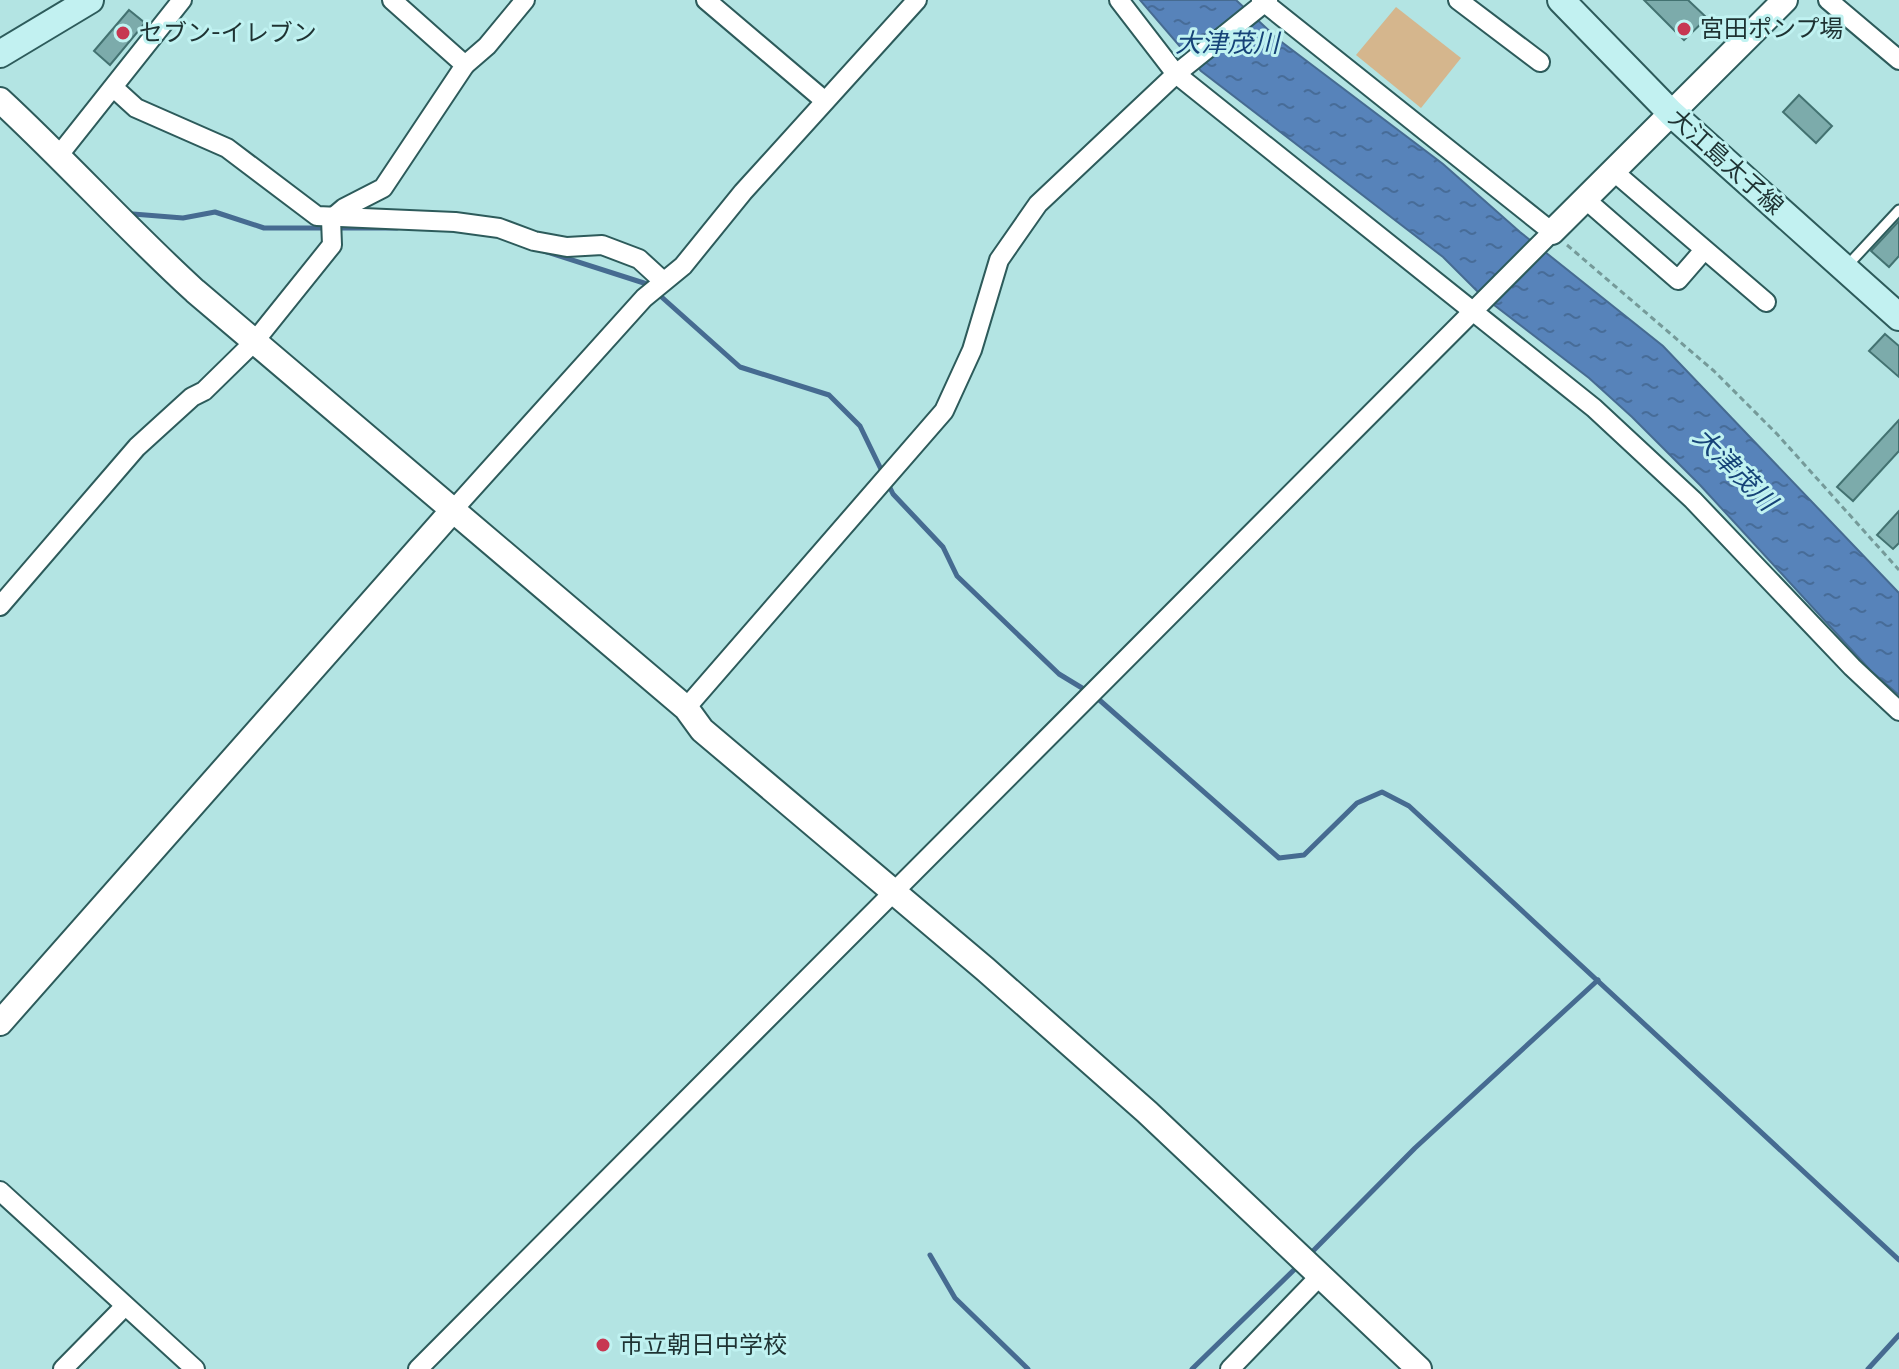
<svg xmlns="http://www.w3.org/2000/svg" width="1899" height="1369" font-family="'Fira Sans','Noto Sans JP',sans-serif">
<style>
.park{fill:#d5b68d}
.water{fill:url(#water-ripples);stroke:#466b91;stroke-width:2}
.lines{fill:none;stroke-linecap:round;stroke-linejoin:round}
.stream{stroke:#466b91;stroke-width:5}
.building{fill:#7cabab;stroke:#437271;stroke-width:2}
.service-casing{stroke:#2d5b5b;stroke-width:13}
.minor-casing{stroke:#2d5b5b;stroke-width:22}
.tertiary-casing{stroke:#2d5b5b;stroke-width:28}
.secondary-casing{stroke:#2d5b5b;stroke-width:30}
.path{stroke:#759a99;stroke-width:3;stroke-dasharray:6 4;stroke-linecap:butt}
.service{stroke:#fff;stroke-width:9}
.minor{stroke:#fff;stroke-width:18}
.tertiary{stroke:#fff;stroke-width:24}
.secondary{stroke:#c2f1f1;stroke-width:26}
.poi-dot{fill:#c73752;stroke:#c0f2f1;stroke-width:3}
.labels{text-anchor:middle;stroke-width:6;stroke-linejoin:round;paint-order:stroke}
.poi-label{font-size:24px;fill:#1e3232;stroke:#c0f2f1;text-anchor:start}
.street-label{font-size:24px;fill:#1e3232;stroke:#c0f2f1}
.water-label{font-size:26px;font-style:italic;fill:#164378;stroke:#c0f2f1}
</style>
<defs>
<pattern id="water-ripples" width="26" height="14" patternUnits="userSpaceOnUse" patternTransform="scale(2)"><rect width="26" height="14" fill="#5783ba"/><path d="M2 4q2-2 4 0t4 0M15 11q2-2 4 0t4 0" fill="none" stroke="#476c98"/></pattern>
</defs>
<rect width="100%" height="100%" fill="#b3e4e3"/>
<path class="park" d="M1396 7 1461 58 1421 108 1356 55Z"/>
<path class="water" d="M1140 0H1236L1279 40 1443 164 1520 232 1663 346 1899 593V695L1871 671 1700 485 1632 417 1589 378 1481 295 1443 257 1201 71Z"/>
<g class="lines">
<g class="stream">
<path d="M133 214 183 218 215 212 264 228H397"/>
<path d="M544 251 647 284 740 367 829 395 860 426 893 494 943 547 957 576 1059 674 1087 691"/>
<path d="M1096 697 1279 858 1304 855 1357 803 1382 792 1409 806 1899 1260"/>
<path d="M930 1255 955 1298 1028 1369"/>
<path d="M1309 1255 1415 1148 1598 980"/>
<path d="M1192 1369 1299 1265"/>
<path d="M1868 1369 1899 1335"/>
</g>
</g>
<g class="building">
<path d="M1644 0H1688L1707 18 1684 40Z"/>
<path d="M129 10 145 23 110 65 94 51Z"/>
<path d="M1799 95 1832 126 1816 143 1783 112Z"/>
<path d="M1899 221V256L1889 267 1871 251Z"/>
<path d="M1885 334 1899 346V377L1869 351Z"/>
<path d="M1899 420V451L1853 501 1837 487Z"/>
<path d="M1899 511V543L1893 549 1877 535Z"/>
</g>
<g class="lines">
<g class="service-casing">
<path id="service" d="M1846 267 1899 210"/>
</g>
<g class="minor-casing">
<g id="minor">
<path d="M706 0 825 101"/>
<path d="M1119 0 1176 74 1594 408 1693 500 1852 667 1899 711"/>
<path d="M1458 0 1540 62"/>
<path d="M1828 0 1899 60"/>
<path d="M465 65 487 46 525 0"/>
<path d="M114 88 136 108 227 148 317 216 455 222 499 228 534 241 567 247 602 245 639 259 663 281"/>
<path d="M59 155 182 0"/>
<path d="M1613 171 1766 302"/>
<path d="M1585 199 1678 280 1704 250"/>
<path d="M453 510 644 298 683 266 743 192 917 0"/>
<path d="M0 606 137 447 192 397 204 391 254 342 332 245 331 219 344 208 383 188 465 65 392 0"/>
<path d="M686 708 944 411 972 350 999 260 1038 204 1176 74 1268 0"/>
<path d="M0 1191 195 1369"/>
<path d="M63 1369 124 1307"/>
<path d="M418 1369 1552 232 1261 0"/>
<path d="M1230 1369 1319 1277"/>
</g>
</g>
<g class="tertiary-casing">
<g id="tertiary">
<path d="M0 100C67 162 128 230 195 291L686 708 702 730 985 969 1147 1112 1419 1369"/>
<path d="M1552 232 1785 0"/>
<path d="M0 1023 453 510"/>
</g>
</g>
<g class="secondary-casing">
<g id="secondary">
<path d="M1561 0 1671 113 1899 317"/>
<path d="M0 54 90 0"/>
</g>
</g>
<path class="path" d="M1567 245 1714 371 1777 434 1899 570"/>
<use href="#service" class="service"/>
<use href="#minor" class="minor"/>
<use href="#tertiary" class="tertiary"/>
<use href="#secondary" class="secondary"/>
</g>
<g class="poi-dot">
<circle cx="1684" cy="29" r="8"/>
<circle cx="123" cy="33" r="8"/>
<circle cx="603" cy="1345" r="8"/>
</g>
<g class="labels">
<g class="poi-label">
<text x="1700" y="37">宮田ポンプ場</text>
<text x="139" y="41">セブン-イレブン</text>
<text x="619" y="1353">市立朝日中学校</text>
</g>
<g class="street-label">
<text transform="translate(1726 162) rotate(42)" y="8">大江島太子線</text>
</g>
<g class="water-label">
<text x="1227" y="52">大津茂川</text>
<text transform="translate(1735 469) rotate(45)" y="9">大津茂川</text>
</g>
</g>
</svg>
